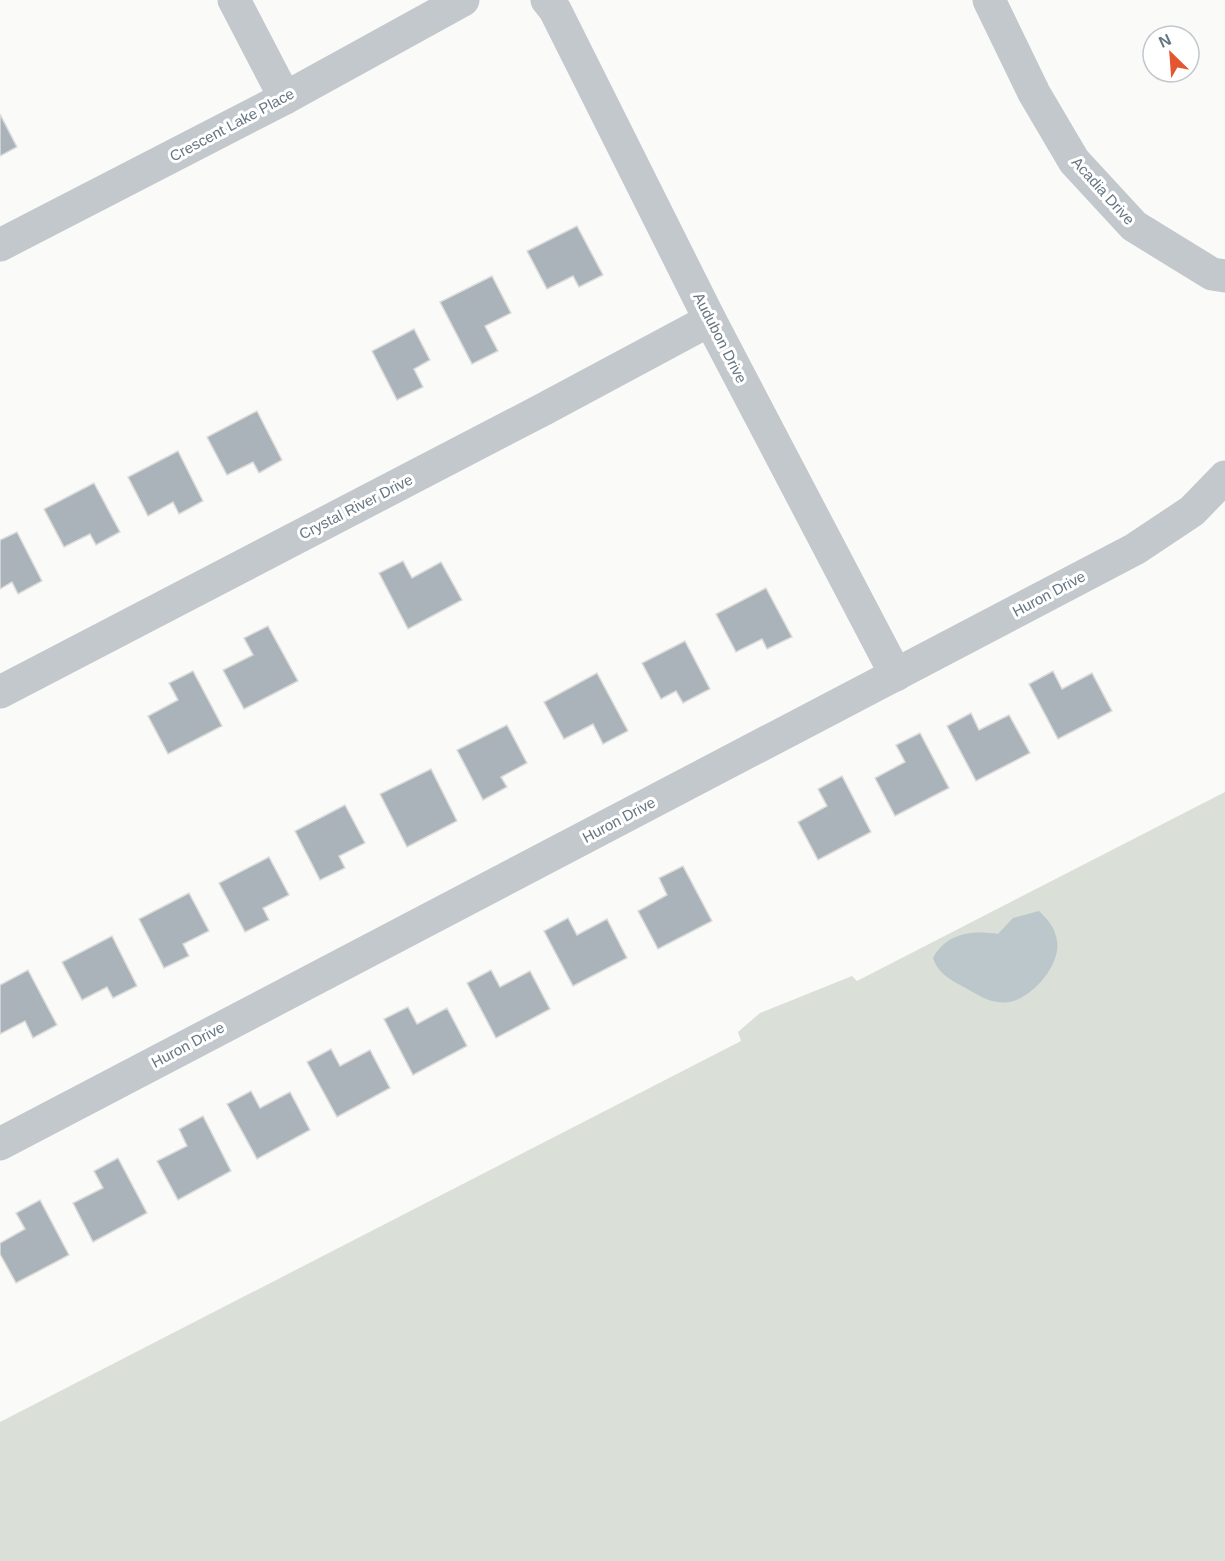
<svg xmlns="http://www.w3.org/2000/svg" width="1225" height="1561" font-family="Helvetica,sans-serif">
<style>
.green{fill:#dadfd7}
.water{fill:#bbc7cb}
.building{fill:#aab3b9;stroke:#dcdcda;stroke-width:1.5}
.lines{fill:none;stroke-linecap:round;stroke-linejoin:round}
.minor{stroke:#c3c8cc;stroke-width:33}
.labels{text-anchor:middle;stroke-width:6;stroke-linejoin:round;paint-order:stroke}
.street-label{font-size:15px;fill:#657683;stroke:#fff}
</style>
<rect width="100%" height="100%" fill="#fafaf8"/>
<path class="green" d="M1225 792V1561H0V1422L741 1041 738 1032 760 1013 852 976 857 981Z"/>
<path class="water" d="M1039 911C1048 920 1055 927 1057 941 1061 965 1032 998 1009 1002 991 1005 977 994 962 986 949 979 938 973 933 958 947 933 971 930 998 934L1013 918Z"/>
<g class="building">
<path d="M0 114 17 147 0 156Z"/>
<path d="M577 226 603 275 579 287 573 276 547 289 527 251Z"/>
<path d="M492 276 511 313 485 326 498 351 472 364 440 302Z"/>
<path d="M414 329 430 360 414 369 423 387 397 400 372 351Z"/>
<path d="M257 411 282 460 259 473 253 462 227 475 207 437Z"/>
<path d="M178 451 203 501 179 514 173 502 148 516 128 477Z"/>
<path d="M94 483 120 532 96 545 90 534 64 547 44 509Z"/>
<path d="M17 532 42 581 18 594 12 582 0 589V540Z"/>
<path d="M403 561 412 578 441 562 462 600 408 629 379 573Z"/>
<path d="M766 588 792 637 767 649 762 639 736 652 716 614Z"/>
<path d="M268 626 298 681 244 709 223 670 253 655 244 638Z"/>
<path d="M685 641 710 689 683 703 676 691 661 699 642 663Z"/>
<path d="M193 671 222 726 168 754 148 716 178 700 169 683Z"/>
<path d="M1053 671 1062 689 1092 673 1112 711 1058 739 1029 684Z"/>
<path d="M597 673 628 731 603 744 593 724 564 739 544 702Z"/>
<path d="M971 713 979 730 1009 715 1030 753 976 781 947 726Z"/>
<path d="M507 725 527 763 501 777 507 787 483 800 457 750Z"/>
<path d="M920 733 949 788 895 816 875 778 905 762 896 745Z"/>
<path d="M431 769 457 821 407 847 380 794Z"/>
<path d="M842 776 871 832 818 860 798 822 827 806 818 789Z"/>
<path d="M345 805 365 843 339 856 345 868 320 880 295 831Z"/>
<path d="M269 857 289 895 263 908 269 920 245 932 219 883Z"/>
<path d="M683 866 712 921 658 949 638 911 667 895 659 878Z"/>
<path d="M189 893 209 931 183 944 189 956 164 968 139 919Z"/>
<path d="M568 918 577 935 607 919 627 958 573 986 544 931Z"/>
<path d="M112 936 137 986 113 998 107 987 82 1000 62 962Z"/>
<path d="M28 970 57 1025 33 1038 25 1021 0 1034V985Z"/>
<path d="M491 970 500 987 530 971 550 1009 496 1038 467 983Z"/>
<path d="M408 1007 417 1024 447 1008 467 1046 413 1075 384 1019Z"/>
<path d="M331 1049 340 1066 370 1050 390 1088 337 1117 307 1062Z"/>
<path d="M251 1091 260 1108 290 1092 310 1130 257 1159 227 1104Z"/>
<path d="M203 1116 231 1171 178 1200 157 1161 187 1146 179 1129Z"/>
<path d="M118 1158 147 1213 93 1242 73 1203 103 1188 94 1171Z"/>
<path d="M40 1200 69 1255 16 1283 0 1254V1243L25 1229 16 1213Z"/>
</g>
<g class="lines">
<g class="minor">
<path d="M234 0 285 98"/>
<path d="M547 0 555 10 710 320 896 675"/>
<path d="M989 0 1034 93 1074 161 1134 226 1212 274 1225 276"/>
<path d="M0 245 285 98 463 0"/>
<path d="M0 692 544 409 710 320"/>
<path d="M0 1144 1135 549 1192 511 1225 477"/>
</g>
</g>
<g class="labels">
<g class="street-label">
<text transform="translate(232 125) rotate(-28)" y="5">Crescent Lake Place</text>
<text transform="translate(1103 191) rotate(48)" y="5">Acadia Drive</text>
<text transform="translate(720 338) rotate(63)" y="5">Audubon Drive</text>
<text transform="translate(356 507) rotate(-27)" y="5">Crystal River Drive</text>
<text transform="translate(1049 594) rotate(-28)" y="5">Huron Drive</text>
<text transform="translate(619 820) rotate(-28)" y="5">Huron Drive</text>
<text transform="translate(188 1045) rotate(-28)" y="5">Huron Drive</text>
</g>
</g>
<g transform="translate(1171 54) rotate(335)"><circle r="28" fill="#ffffff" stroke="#c1c8cd" stroke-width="1.5"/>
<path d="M0-4.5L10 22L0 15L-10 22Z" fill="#e4572e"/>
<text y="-9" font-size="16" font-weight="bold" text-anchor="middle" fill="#657683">N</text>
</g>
</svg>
